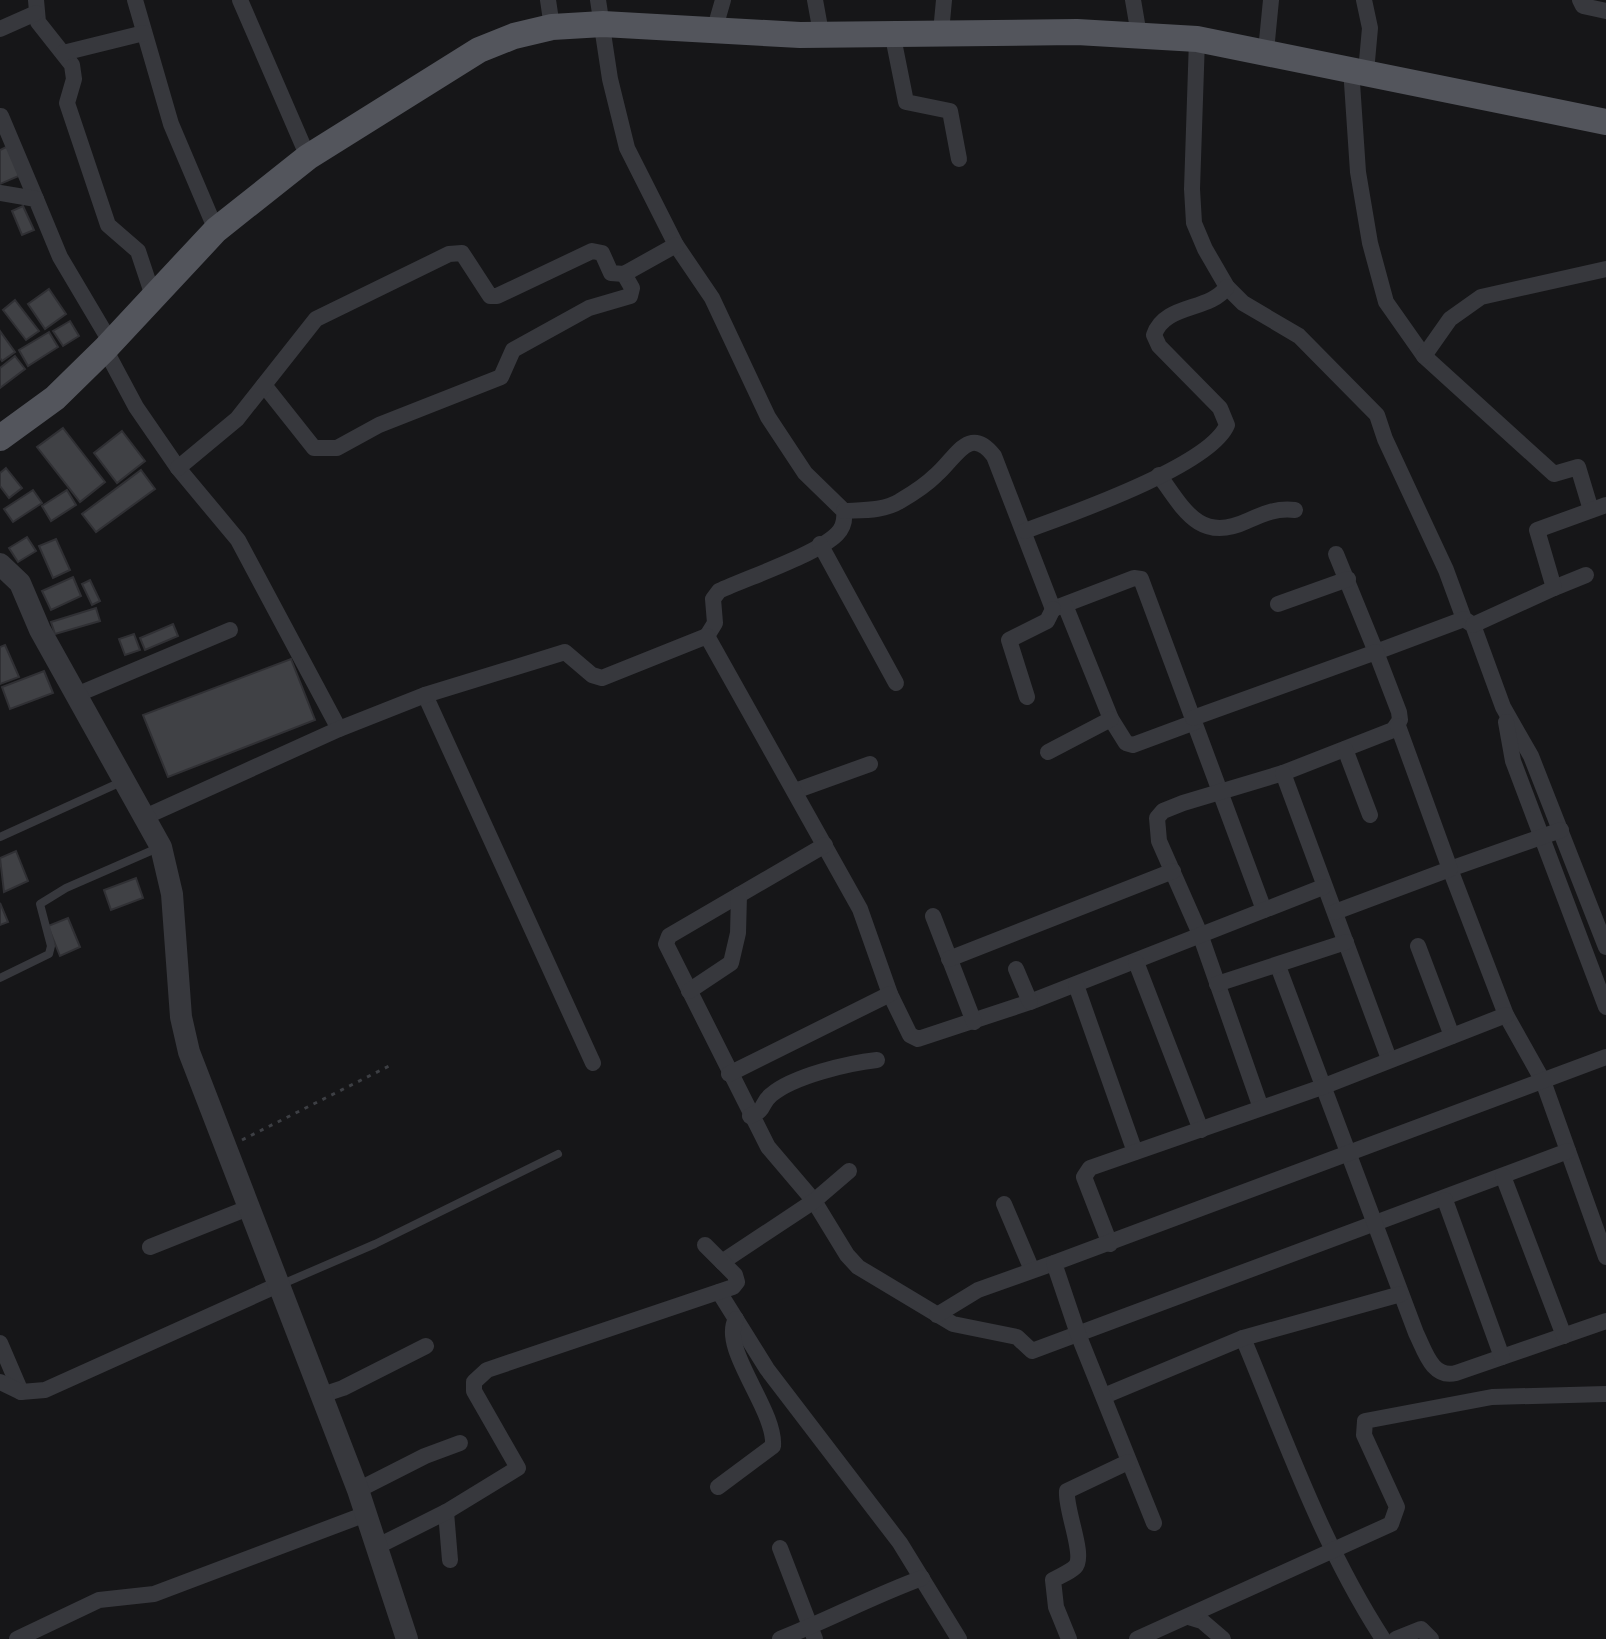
<svg xmlns="http://www.w3.org/2000/svg" width="1606" height="1639" font-family="Signika,sans-serif">
<style>
.building{fill:#404145;stroke:#303034;stroke-width:2}
.lines{fill:none;stroke-linecap:round;stroke-linejoin:round}
.path{stroke:#3d3f44;stroke-width:3;stroke-dasharray:4 6;stroke-linecap:butt}
.service{stroke:#37383d;stroke-width:8}
.minor{stroke:#37383d;stroke-width:16}
.tertiary{stroke:#37383d;stroke-width:22}
.primary{stroke:#53555c;stroke-width:26}
</style>
<rect width="100%" height="100%" fill="#161618"/>
<g class="building">
<path d="M8 146 21 175 0 184V150Z"/>
<path d="M23 206 34 230 22 235 12 211Z"/>
<path d="M49 289 66 314 45 329 28 304Z"/>
<path d="M15 300 39 331 26 340 3 310Z"/>
<path d="M70 321 79 336 63 346 53 331Z"/>
<path d="M0 331 15 352 2 361 0 358Z"/>
<path d="M49 332 58 347 28 366 19 350Z"/>
<path d="M15 356 25 369 0 388V368Z"/>
<path d="M63 428 105 482 80 502 37 447Z"/>
<path d="M122 431 145 461 117 483 94 453Z"/>
<path d="M6 468 22 488 9 498 0 486V473Z"/>
<path d="M141 470 155 489 96 532 82 514Z"/>
<path d="M33 490 42 503 13 522 4 509Z"/>
<path d="M67 490 76 505 51 521 42 506Z"/>
<path d="M27 537 36 551 18 562 9 548Z"/>
<path d="M56 539 70 570 53 578 39 546Z"/>
<path d="M73 577 81 596 51 610 42 591Z"/>
<path d="M90 580 100 601 92 605 82 584Z"/>
<path d="M96 608 100 621 55 634 51 622Z"/>
<path d="M173 624 178 636 145 650 140 638Z"/>
<path d="M134 634 140 650 125 655 119 639Z"/>
<path d="M5 645 19 677 0 684V647Z"/>
<path d="M291 659 315 720 168 777 143 715Z"/>
<path d="M44 671 53 693 10 709 2 687Z"/>
<path d="M16 851 28 881 4 892 0 858Z"/>
<path d="M136 878 143 898 111 910 104 890Z"/>
<path d="M0 903 8 922 0 925Z"/>
<path d="M68 918 80 947 60 956 48 926Z"/>
</g>
<g class="lines">
<path class="path" d="M242 1140 393 1064"/>
<g class="service">
<path d="M0 837 121 782"/>
<path d="M0 978 49 954 51 946 40 904 66 888 160 847"/>
<path d="M280 1285 375 1244 558 1154"/>
</g>
<g class="minor">
<path d="M36 0 38 22 72 65 74 79 67 103 108 225 138 251 153 296"/>
<path d="M135 0 171 124 216 230"/>
<path d="M240 0 308 157"/>
<path d="M548 0 552 27"/>
<path d="M598 0 610 79 627 148 676 245 712 298 768 417 805 473 844 511C845 519 844 527 837 534 816 555 749 577 719 591L713 599 715 623 707 636"/>
<path d="M815 0 821 33"/>
<path d="M1133 0 1139 35"/>
<path d="M1364 0 1370 28 1366 72"/>
<path d="M1580 0 1583 6 1606 11"/>
<path d="M0 29 36 13"/>
<path d="M714 31 723 0"/>
<path d="M892 32 906 102 950 111 959 159"/>
<path d="M941 32 944 0"/>
<path d="M1197 39 1192 189 1194 223 1205 249 1227 287 1243 303 1299 336 1377 415 1385 439 1446 570 1464 619 1473 625 1503 707 1531 756 1606 947"/>
<path d="M1266 51 1271 0"/>
<path d="M63 53 144 33"/>
<path d="M1351 68 1358 172 1370 243 1386 302 1424 356 1554 474 1578 467 1591 510"/>
<path d="M1 116 36 199"/>
<path d="M0 193 36 199 60 257 111 343"/>
<path d="M105 349 136 407 178 468 238 540 339 729"/>
<path d="M1424 356 1450 319 1481 297 1606 269"/>
<path d="M264 385 314 448H337L379 425 501 377 513 350 589 308 630 296 632 288 624 274"/>
<path d="M178 468 237 419 316 319 449 254 462 253 490 296H497L592 251 602 253 611 273 624 274 676 245"/>
<path d="M1159 475C1184 510 1200 543 1247 521 1265 513 1276 508 1295 510"/>
<path d="M844 511C863 510 884 511 900 501 912 494 926 485 936 475 956 458 969 424 994 456L1053 609 1134 578 1141 579 1264 910"/>
<path d="M1025 531C1068 515 1210 466 1227 425L1220 408 1159 346 1154 335C1165 303 1209 312 1227 287"/>
<path d="M820 544 896 683"/>
<path d="M1336 554 1376 652 1464 619"/>
<path d="M1554 588 1586 575"/>
<path d="M1278 604 1348 579"/>
<path d="M1065 605 1111 719 1126 743 1133 745 1195 722"/>
<path d="M1473 625 1554 588 1537 530 1606 505"/>
<path d="M76 695 230 630"/>
<path d="M425 695 593 1063"/>
<path d="M1027 697 1009 640 1047 621 1053 609"/>
<path d="M1193 718 1376 652 1399 712 1400 720 1393 730 1283 773 1183 803 1163 811 1157 818 1159 841 1200 934 1261 1108"/>
<path d="M1506 722 1513 761 1606 1007"/>
<path d="M1345 749 1370 815"/>
<path d="M1048 752 1111 719"/>
<path d="M1283 773 1389 1059"/>
<path d="M795 791 870 764"/>
<path d="M147 816 339 729 425 695 565 652 592 675 602 678 707 636 860 909 890 994 910 1035 918 1039 1030 1002 1323 887"/>
<path d="M1561 830 1450 869 1506 1015 1543 1081 1606 1257"/>
<path d="M825 845 669 936 666 944 768 1147 814 1201 847 1255 858 1267 953 1324 1017 1337 1032 1351 1568 1151"/>
<path d="M1335 912 1450 869 1398 726"/>
<path d="M933 916 974 1022"/>
<path d="M1418 946 1452 1036"/>
<path d="M949 959 1173 871"/>
<path d="M1136 962 1201 1130"/>
<path d="M1278 966 1416 1333C1425 1351 1432 1379 1456 1373L1606 1321"/>
<path d="M1016 969 1030 1002"/>
<path d="M1217 984 1346 942"/>
<path d="M1076 985 1135 1152"/>
<path d="M689 991 731 963 738 933 739 895"/>
<path d="M729 1074 890 994"/>
<path d="M750 1116C767 1109 760 1104 771 1095 793 1076 849 1063 877 1060"/>
<path d="M1503 1176 1564 1336"/>
<path d="M1445 1200 1502 1357"/>
<path d="M1004 1204 1032 1270"/>
<path d="M1110 1244 1084 1177 1090 1168 1322 1087 1506 1015"/>
<path d="M150 1247 248 1208"/>
<path d="M722 1262 814 1201 849 1171"/>
<path d="M719 1292 767 1369 900 1543 959 1639"/>
<path d="M937 1315 978 1290 1054 1263"/>
<path d="M1243 1338C1286 1441 1322 1545 1383 1639"/>
<path d="M0 1343 21 1392"/>
<path d="M0 1382 21 1392 45 1390 278 1285"/>
<path d="M322 1395 343 1388 426 1346"/>
<path d="M1104 1396 1243 1338 1401 1294"/>
<path d="M718 1487 773 1446C776 1410 719 1348 736 1319"/>
<path d="M358 1490 425 1456 460 1443"/>
<path d="M446 1512 450 1560"/>
<path d="M1154 1523 1078 1334 1054 1263 1606 1057"/>
<path d="M378 1546 446 1512 518 1468 474 1391V1382L487 1370 733 1287 737 1282 735 1275 705 1245"/>
<path d="M780 1548 815 1639"/>
<path d="M1189 1617 1202 1621 1223 1639"/>
<path d="M17 1639 99 1600 154 1594 366 1514"/>
<path d="M780 1639C828 1620 873 1596 922 1578"/>
<path d="M1069 1639 1056 1607 1053 1580C1060 1576 1070 1572 1075 1567 1086 1556 1065 1510 1067 1491L1128 1462"/>
<path d="M1137 1639 1391 1524 1397 1507 1364 1435 1365 1421 1492 1397 1606 1394"/>
<path d="M1396 1639 1421 1629 1431 1639"/>
</g>
<path class="tertiary" d="M0 564 20 583 40 630 161 847 172 894 181 1017 189 1052 358 1490 407 1639"/>
<path class="primary" d="M0 438 55 398 105 349 216 230 308 157 479 50 514 36 552 27 603 24 800 35 1077 32 1197 39 1606 122"/>
</g>
</svg>
